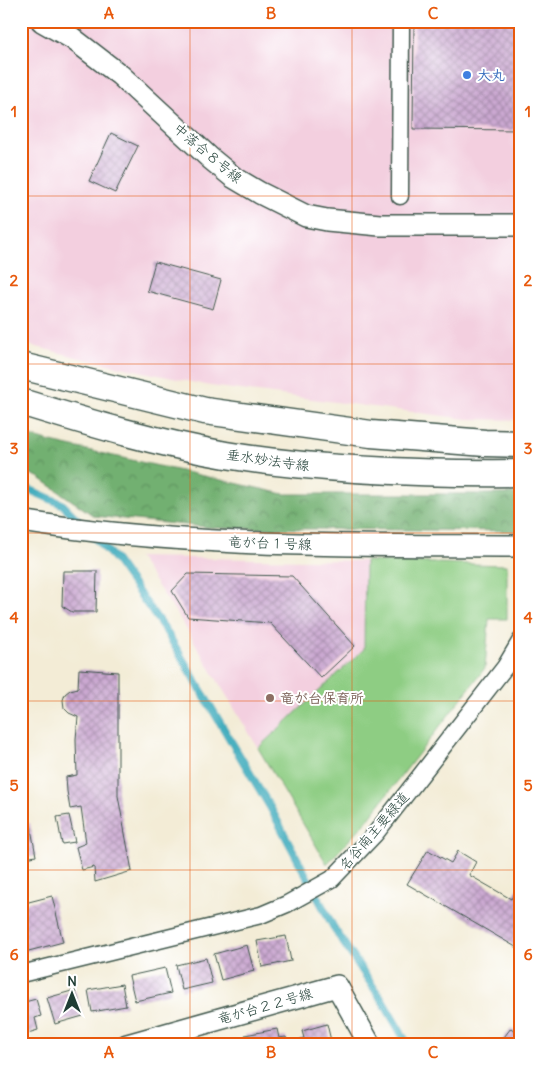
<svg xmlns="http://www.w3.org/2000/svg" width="542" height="1066" font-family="Delius,'Klee One',sans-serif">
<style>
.built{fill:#f3cfdf}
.forest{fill:url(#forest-crowns);stroke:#487652}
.park{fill:#8ecd83;stroke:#56855c}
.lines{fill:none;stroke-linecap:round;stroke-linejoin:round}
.stream{stroke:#3caabb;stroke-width:8}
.building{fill:url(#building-cross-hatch)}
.pedestrian-casing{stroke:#3f574c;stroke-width:19}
.minor-casing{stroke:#3f574c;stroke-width:24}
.tertiary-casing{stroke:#3f574c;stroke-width:29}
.pedestrian{stroke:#fff;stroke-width:16}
.minor{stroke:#fff;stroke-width:21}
.tertiary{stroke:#fff;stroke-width:26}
.grid{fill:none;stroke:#e8590c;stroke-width:1;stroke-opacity:0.55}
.shop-dot{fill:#3f7fe0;stroke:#fff;stroke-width:2}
.education-dot{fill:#8d6e63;stroke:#fff;stroke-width:2}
.labels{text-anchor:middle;stroke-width:4;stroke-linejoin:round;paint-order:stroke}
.shop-label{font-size:14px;font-weight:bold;fill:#366cbe;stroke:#fff;text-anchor:start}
.street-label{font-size:14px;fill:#1f3d34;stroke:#fff}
.education-label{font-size:14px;font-weight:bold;fill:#785e54;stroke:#fff;text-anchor:start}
.neatline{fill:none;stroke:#e8590c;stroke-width:2}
.grid-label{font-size:16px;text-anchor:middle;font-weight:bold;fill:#e8590c}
</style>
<defs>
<pattern id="forest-crowns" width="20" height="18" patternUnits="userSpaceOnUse" patternTransform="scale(1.25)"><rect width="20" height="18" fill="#72b071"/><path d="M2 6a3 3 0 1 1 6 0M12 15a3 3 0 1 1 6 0" fill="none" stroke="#5d905e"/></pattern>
<pattern id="building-cross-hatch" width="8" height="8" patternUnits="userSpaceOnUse" patternTransform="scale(1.25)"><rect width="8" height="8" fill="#cba8d1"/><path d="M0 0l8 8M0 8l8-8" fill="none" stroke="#a48aaa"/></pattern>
</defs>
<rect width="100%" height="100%" fill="#fff"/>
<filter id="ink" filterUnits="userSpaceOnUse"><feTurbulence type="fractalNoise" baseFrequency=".02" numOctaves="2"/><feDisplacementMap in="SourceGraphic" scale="10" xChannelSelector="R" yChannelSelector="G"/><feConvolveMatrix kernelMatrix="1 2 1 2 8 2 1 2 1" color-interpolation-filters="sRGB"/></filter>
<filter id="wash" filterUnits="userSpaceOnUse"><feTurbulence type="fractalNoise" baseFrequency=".0096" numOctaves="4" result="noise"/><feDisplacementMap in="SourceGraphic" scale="20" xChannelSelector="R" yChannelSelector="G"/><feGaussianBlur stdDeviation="1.12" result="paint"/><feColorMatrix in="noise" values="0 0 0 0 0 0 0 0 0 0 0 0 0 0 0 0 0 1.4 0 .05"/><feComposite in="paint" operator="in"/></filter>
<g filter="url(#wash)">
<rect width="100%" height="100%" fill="#f3ecd6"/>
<g class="built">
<path d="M30 21H521V420L467 419 210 386 88 360 21 343V31H30Z"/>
<path d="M138 557 365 561 364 649 258 748 181 620Z"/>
</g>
<path class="forest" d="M21 433 51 442 284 494H521V531L216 528 94 516 38 477 21 470Z"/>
<path class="park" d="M365 561 507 565V619H489L485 668 365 823 327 864 258 748 364 649Z"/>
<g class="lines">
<g class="stream">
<path d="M21 486 62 504 83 525"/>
<path d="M92 535 114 558 166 631 270 807 335 930 382 1000 408 1045"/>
</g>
</g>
<g id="blocks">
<g class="building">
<path d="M414 21H521V130L413 129Z"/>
<path d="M111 133 138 146 115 193 89 181Z"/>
<path d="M155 262 221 280 213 309 147 291Z"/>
<path d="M63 571H97L96 612H72L62 606Z"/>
<path d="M188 574 292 576 355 646 321 678 270 623 188 617 172 591Z"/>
<path d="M79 669 118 672V796L132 871 95 882 94 867 82 870 76 847 86 843 81 807 70 809 67 791 66 777 77 775 76 739 78 717 69 713 64 708 63 700 65 694 70 690 78 688Z"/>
<path d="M69 815 75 842 62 844 57 817Z"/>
<path d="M30 823 36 856 26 858 21 834V824Z"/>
<path d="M428 850 451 863 458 851 476 862 469 875 511 899 519 887 521 888V950L407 884Z"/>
<path d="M52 896 63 942 21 953V904Z"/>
<path d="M286 936 291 961 262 967 257 941Z"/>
<path d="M247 945 254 971 221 980 214 954Z"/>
<path d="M206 958 212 983 182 990 176 965Z"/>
<path d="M165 968 171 993 135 1001 129 976Z"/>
<path d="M122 984 126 1006 92 1012 88 990Z"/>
<path d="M75 990 83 1016 55 1024 47 998Z"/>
<path d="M36 999 41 1016 35 1018 38 1030 21 1035V1003Z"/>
<path d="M327 1024 332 1045H301L299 1040 304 1038 302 1031Z"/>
<path d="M511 1028 521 1036V1045H498Z"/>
<path d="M277 1029 279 1038 286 1037 288 1045H247L245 1035Z"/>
</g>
</g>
</g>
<g filter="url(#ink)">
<use href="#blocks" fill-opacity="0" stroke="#3f574c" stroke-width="1"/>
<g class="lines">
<g class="pedestrian-casing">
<g id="pedestrian">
<path d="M400 196 401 21"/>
<path d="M21 974 261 915 287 904 332 879 375 834 505 667 521 640"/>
</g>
</g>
<g class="minor-casing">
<g id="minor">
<path d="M42 21 72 38 120 75 211 159 233 177 260 193 306 216 327 220 380 225H521"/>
<path d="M21 521C188 548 353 545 521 546"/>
<path d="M127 1045 337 986 370 1045"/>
</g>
</g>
<g class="tertiary-casing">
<g id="tertiary">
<path d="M21 366 205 411 371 434 485 443 521 444"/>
<path d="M21 402C89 423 157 443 226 455 323 471 423 474 521 473"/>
</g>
</g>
<use href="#pedestrian" class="pedestrian"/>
<use href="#minor" class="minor"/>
<use href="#tertiary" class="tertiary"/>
</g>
</g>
<path class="grid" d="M190 21V1045M352 21V1045M21 196H521M21 364H521M21 533H521M21 701H521M21 870H521"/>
<circle class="shop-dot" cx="467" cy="75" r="5"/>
<circle class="education-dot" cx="270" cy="698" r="5"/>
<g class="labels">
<g class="shop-label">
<text x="477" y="80">大丸</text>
</g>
<g class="street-label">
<text transform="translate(208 153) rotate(40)" y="5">中落合８号線</text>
<text transform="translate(268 460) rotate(8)" y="5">垂水妙法寺線</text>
<text transform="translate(270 543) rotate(2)" y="5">竜が台１号線</text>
<text transform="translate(374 831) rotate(-49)" y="5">名谷南主要緑道</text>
<text transform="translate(265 1006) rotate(-16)" y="5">竜が台２２号線</text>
</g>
<g class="education-label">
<text x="280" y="703">竜が台保育所</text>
</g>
</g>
<rect width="542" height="1066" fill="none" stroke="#fff" stroke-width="55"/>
<g transform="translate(72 994)" stroke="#ffffff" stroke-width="4" paint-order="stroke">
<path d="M0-4L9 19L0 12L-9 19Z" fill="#1f3d34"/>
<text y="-8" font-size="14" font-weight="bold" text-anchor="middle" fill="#1f3d34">N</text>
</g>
<rect x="28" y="28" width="486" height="1010" class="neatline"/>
<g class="grid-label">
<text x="109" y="19">A</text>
<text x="271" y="19">B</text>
<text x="433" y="19">C</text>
<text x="14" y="117">1</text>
<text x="528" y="117">1</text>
<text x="14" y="286">2</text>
<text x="528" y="286">2</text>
<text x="14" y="454">3</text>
<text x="528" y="454">3</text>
<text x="14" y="623">4</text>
<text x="528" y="623">4</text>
<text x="14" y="791">5</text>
<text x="528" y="791">5</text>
<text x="14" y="960">6</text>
<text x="528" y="960">6</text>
<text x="109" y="1058">A</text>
<text x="271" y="1058">B</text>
<text x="433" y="1058">C</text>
</g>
</svg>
